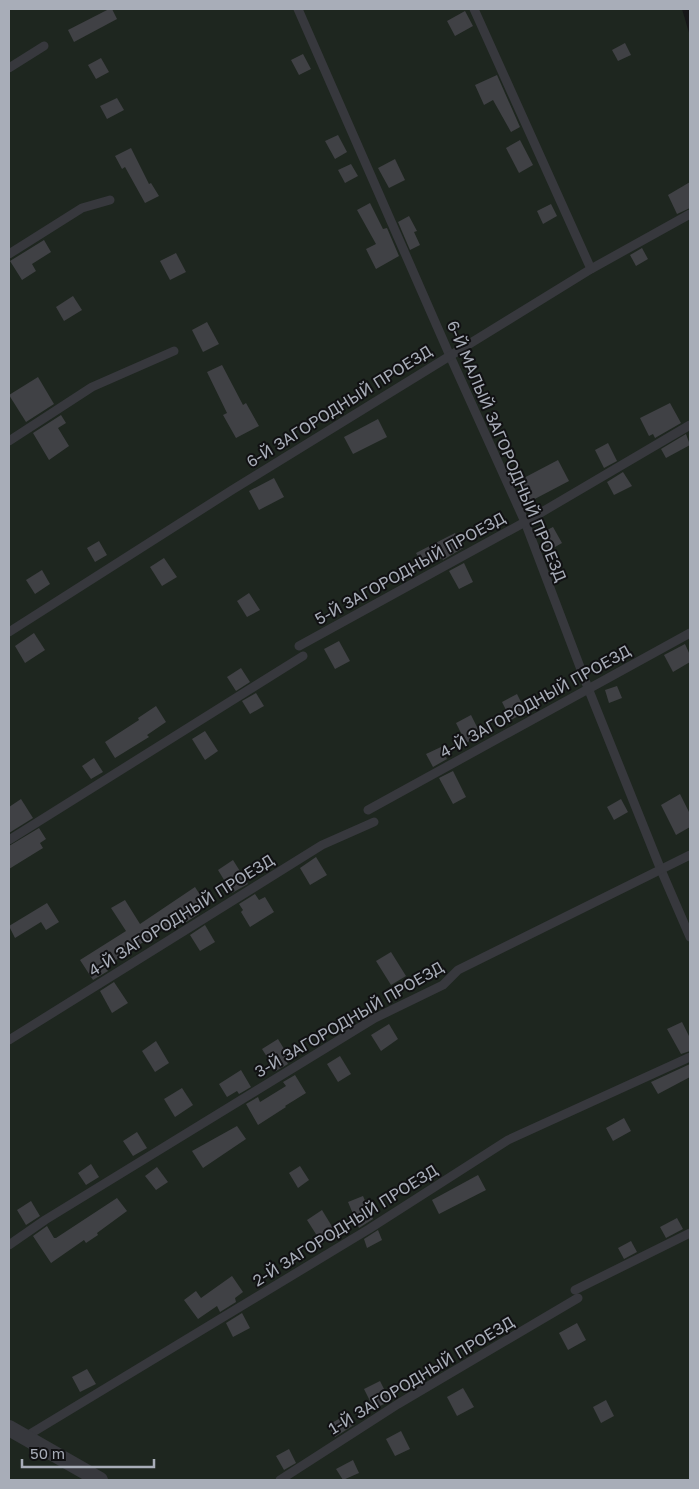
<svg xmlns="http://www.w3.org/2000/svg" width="699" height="1489" font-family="'Golos Text',sans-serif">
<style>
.green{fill:#1e261f}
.building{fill:#404145}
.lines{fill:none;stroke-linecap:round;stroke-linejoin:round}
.service{stroke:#37383d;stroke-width:9}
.minor{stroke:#37383d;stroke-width:16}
.labels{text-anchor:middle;stroke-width:4;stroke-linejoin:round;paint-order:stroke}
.street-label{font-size:16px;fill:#a8adb8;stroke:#111113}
</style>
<rect width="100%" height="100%" fill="#161618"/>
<path class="green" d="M9 9H682L690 36V1480H9Z"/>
<g class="building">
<path d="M109 9H112L117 19 74 42 68 30Z"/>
<path d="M465 11 473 26 455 36 447 21Z"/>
<path d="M625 43 631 55 618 61 612 50Z"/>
<path d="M303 54 311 69 299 75 291 60Z"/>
<path d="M101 58 109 72 96 79 88 65Z"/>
<path d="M497 75 520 127 511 132 493 100 484 105 475 85Z"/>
<path d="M117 98 124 110 107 119 100 106Z"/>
<path d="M338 135 347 152 335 159 325 141Z"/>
<path d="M520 140 533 165 519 173 506 148Z"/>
<path d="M131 148 149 184 151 183 159 196 145 203 125 167 122 169 115 156Z"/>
<path d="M395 159 405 180 389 188 378 168Z"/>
<path d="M351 164 358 176 345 183 338 170Z"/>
<path d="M690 182V208L677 214 668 195Z"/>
<path d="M370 203 383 229 387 228 399 256 376 269 366 249 376 244 357 210Z"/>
<path d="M551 204 557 216 543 224 537 211Z"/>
<path d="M409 216 417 231 414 232 420 245 410 250 398 222Z"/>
<path d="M44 240 51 252 32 264 36 271 22 280 10 261Z"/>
<path d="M642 248 648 259 636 266 630 255Z"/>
<path d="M176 253 186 272 170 280 160 261Z"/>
<path d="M73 296 82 310 64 321 56 307Z"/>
<path d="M207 322 219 344 203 352 192 330Z"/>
<path d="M222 365 243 405 246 403 259 426 236 438 223 415 227 413 207 372Z"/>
<path d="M38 377 54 404 26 422 9 395Z"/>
<path d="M670 403 681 423 655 438 653 434 649 436 640 418Z"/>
<path d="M61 415 66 423 58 428 69 446 49 460 33 433Z"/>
<path d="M378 419 387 437 353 454 344 437Z"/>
<path d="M686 434 690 445 666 458 661 449Z"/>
<path d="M608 443 617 461 604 468 595 450Z"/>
<path d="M558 460 569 481 529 502 518 481Z"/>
<path d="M623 472 632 486 614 495 607 482Z"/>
<path d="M274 478 284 497 259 510 249 491Z"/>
<path d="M553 527 562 543 548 551 539 534Z"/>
<path d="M455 533 463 548 443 560 442 558 424 567 416 553Z"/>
<path d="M99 541 107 555 95 562 87 548Z"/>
<path d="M164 558 177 577 162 586 150 567Z"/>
<path d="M464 563 473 582 459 589 449 571Z"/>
<path d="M42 570 50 584 35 594 26 580Z"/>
<path d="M249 593 260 610 247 617 237 601Z"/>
<path d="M34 633 45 650 25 663 15 646Z"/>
<path d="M339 641 350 661 335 669 324 649Z"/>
<path d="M685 644 690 655V662L673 672 664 655Z"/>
<path d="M241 668 250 682 236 691 227 677Z"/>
<path d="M617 686 622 698 609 703 605 690Z"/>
<path d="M256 693 264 706 250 714 242 701Z"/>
<path d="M517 694 526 712 511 720 502 702Z"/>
<path d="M156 706 166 722 147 735 149 737 115 758 105 742 139 720 138 718Z"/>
<path d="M471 715 481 735 466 743 456 723Z"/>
<path d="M205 731 218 751 205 760 192 739Z"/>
<path d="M441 747 447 759 433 767 426 754Z"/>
<path d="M94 758 103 772 91 779 82 766Z"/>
<path d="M453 771 466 797 453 804 439 778Z"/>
<path d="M680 794 690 814V827L676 835 661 805Z"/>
<path d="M21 799 33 818 9 833V807Z"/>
<path d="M621 799 628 812 614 820 607 807Z"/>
<path d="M39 828 46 839 40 843 43 848 9 869V846Z"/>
<path d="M316 857 327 875 310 885 300 868Z"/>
<path d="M233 860 248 884 232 893 218 870Z"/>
<path d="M195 887 206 904 196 910 199 914 183 924 179 919 105 967 108 971 93 980 80 960 126 931 111 908 125 900 140 924Z"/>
<path d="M255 894 259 900 265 897 274 912 250 927 241 912 243 910 239 904Z"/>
<path d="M47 903 59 922 46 930 41 922 15 938 9 926Z"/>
<path d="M205 925 215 942 200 951 190 935Z"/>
<path d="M391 952 406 976 391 985 376 961Z"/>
<path d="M114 982 128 1003 112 1013 100 991Z"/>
<path d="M682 1022 690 1038V1051L681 1054 667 1029Z"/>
<path d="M389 1024 398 1039 381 1051 371 1035Z"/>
<path d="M278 1039 289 1057 285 1059 288 1064 276 1071 262 1049Z"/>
<path d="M156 1041 169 1063 155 1072 142 1051Z"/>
<path d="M340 1056 351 1074 338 1082 327 1064Z"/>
<path d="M690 1064V1077L658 1094 651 1082Z"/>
<path d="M241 1070 251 1087 239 1094 237 1091 227 1097 219 1084Z"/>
<path d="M295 1075 306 1093 285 1106 286 1107 258 1125 246 1104 258 1097 260 1102 286 1086 283 1082Z"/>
<path d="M182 1088 193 1105 175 1117 164 1099Z"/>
<path d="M624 1118 631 1131 613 1141 606 1128Z"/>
<path d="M237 1126 246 1139 203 1168 192 1151Z"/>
<path d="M137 1132 147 1148 133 1156 123 1141Z"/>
<path d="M91 1164 99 1177 86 1185 78 1173Z"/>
<path d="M300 1166 309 1180 298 1188 289 1173Z"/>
<path d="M157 1167 168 1182 156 1190 145 1176Z"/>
<path d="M478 1175 486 1190 439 1214 432 1200Z"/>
<path d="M363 1196 373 1219 359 1228 348 1202Z"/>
<path d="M117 1198 127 1211 97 1233 98 1235 86 1243 84 1240 51 1263 33 1236 47 1226 54 1238H56Z"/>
<path d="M31 1201 40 1216 26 1225 17 1210Z"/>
<path d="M322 1210 336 1233 321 1242 307 1220Z"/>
<path d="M677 1218 683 1229 666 1238 660 1227Z"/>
<path d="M378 1230 382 1240 367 1248 364 1239Z"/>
<path d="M631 1241 637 1252 624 1259 618 1248Z"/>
<path d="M232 1276 243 1292 235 1298 236 1302 220 1312 217 1306 198 1319 184 1300 196 1291 201 1298Z"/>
<path d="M242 1313 250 1328 233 1337 226 1323Z"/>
<path d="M577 1323 586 1340 568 1350 559 1333Z"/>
<path d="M87 1369 96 1384 80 1392 72 1377Z"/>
<path d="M380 1381 390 1401 374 1409 364 1389Z"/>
<path d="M463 1388 474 1407 457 1416 447 1397Z"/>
<path d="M606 1400 614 1416 601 1423 593 1407Z"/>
<path d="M348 1414 354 1425 335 1437 328 1425Z"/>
<path d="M401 1431 410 1449 395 1456 386 1439Z"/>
<path d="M289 1449 296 1463 284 1470 276 1456Z"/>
<path d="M353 1460 359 1473 343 1480 336 1469Z"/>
</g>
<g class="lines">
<g class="service">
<path d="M298 9 450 356 525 522 588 688 661 870 690 937"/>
<path d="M474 9 591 269"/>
<path d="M9 68 44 46"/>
<path d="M9 254 82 208 110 200"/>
<path d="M9 441 92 387 174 351"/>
<path d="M9 632 232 490 591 269 690 214"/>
<path d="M299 646 525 522 690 425"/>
<path d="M368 810 690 633"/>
<path d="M9 840 303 656"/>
<path d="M9 1040 322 845 374 822"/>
<path d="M9 1245 45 1220 375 1018 443 985 458 970 690 855"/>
<path d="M575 1290 690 1233"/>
<path d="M25 1437 369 1229 508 1140 690 1057"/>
<path d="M280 1480 398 1404 578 1298"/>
</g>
<path class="minor" d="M9 1428 100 1480"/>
</g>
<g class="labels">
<g class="street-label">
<text transform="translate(339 406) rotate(-32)" y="6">6-Й ЗАГОРОДНЫЙ ПРОЕЗД</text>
<text transform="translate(507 451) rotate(67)" y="6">6-Й МАЛЫЙ ЗАГОРОДНЫЙ ПРОЕЗД</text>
<text transform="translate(410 568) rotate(-29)" y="6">5-Й ЗАГОРОДНЫЙ ПРОЕЗД</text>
<text transform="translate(535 701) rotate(-29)" y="6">4-Й ЗАГОРОДНЫЙ ПРОЕЗД</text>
<text transform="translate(181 915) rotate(-32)" y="6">4-Й ЗАГОРОДНЫЙ ПРОЕЗД</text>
<text transform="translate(349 1019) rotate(-30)" y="6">3-Й ЗАГОРОДНЫЙ ПРОЕЗД</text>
<text transform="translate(345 1225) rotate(-32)" y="6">2-Й ЗАГОРОДНЫЙ ПРОЕЗД</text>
<text transform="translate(421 1375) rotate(-31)" y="6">1-Й ЗАГОРОДНЫЙ ПРОЕЗД</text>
</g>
</g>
<rect width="699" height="1489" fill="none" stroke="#a8adb8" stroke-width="20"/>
<path d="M22 1459v8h132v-8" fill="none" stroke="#a8adb8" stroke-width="2.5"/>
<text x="30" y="1459" font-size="15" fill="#a8adb8" stroke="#111113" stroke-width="4" paint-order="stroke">50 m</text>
</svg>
